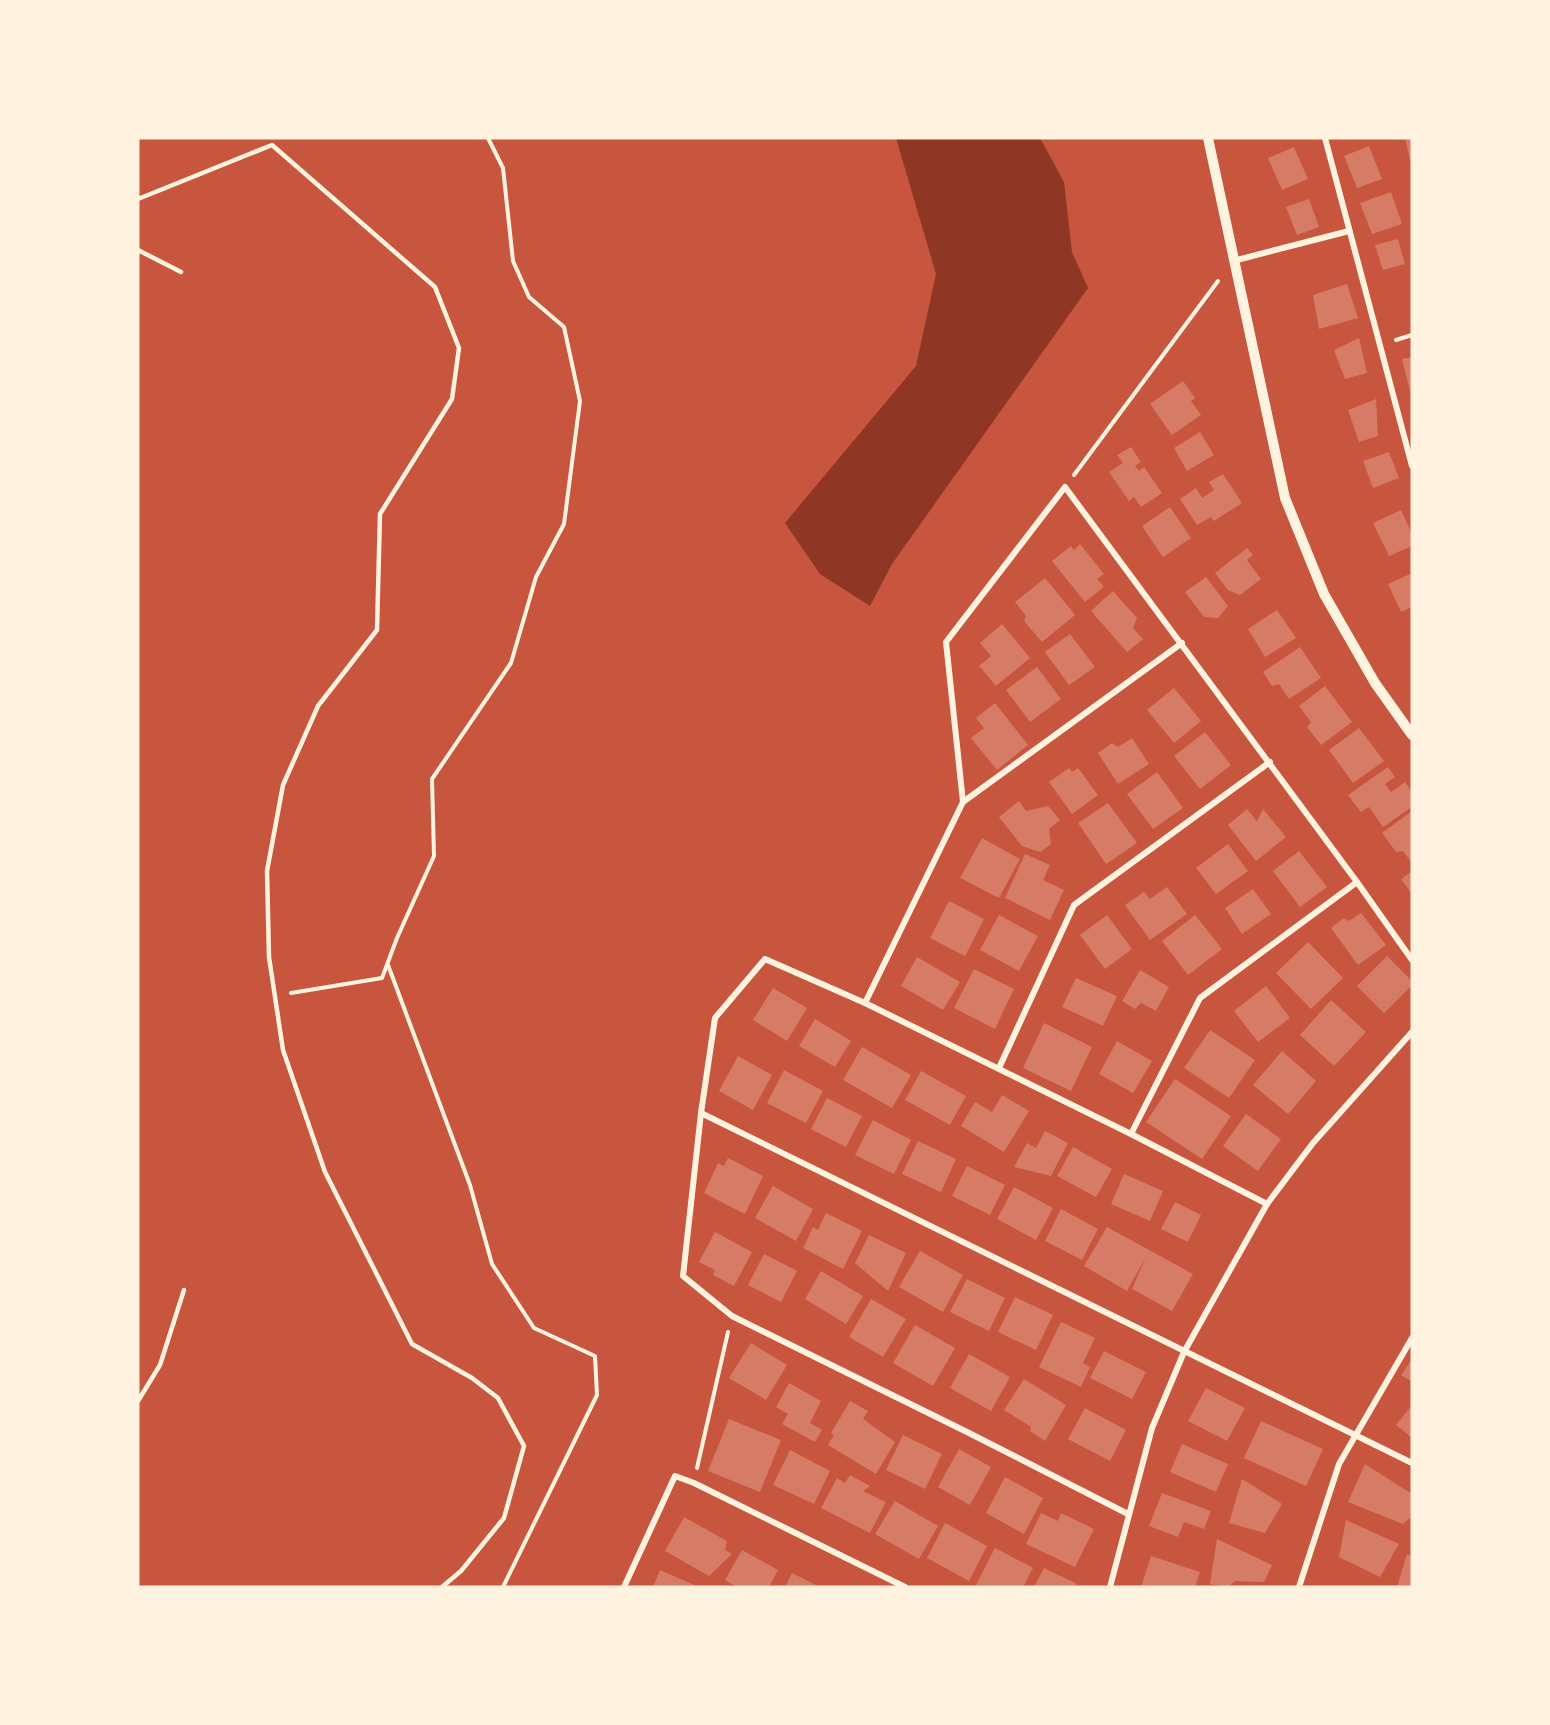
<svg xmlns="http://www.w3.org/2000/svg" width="1550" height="1725" font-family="Rubik,sans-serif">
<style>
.water{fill:#8f3625}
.building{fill:#d67c66}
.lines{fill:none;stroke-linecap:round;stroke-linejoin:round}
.path{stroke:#fff3e0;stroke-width:4}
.service{stroke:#fff3e0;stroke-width:4.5}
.minor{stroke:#fff3e0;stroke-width:6}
.tertiary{stroke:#fff3e0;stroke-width:10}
</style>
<rect width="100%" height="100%" fill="#c8553d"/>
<path class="water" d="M896 138H1040L1064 182 1072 252 1088 288 892 564 870 606 820 574 785 523 916 366 936 274Z"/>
<g class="building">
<path d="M1405 138H1412V165H1411Z"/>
<path d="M1369 146 1382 179 1357 188 1344 156Z"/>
<path d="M1294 147 1308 179 1282 190 1268 158Z"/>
<path d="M1391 192 1402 224 1372 234 1360 203Z"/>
<path d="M1309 199 1319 227 1297 235 1286 207Z"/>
<path d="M1398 239 1405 264 1383 270 1375 245Z"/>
<path d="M1347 284 1358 318 1319 329 1313 295Z"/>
<path d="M1359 338 1367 373 1345 379 1334 350Z"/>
<path d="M1412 357V390L1410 391 1402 359Z"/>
<path d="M1183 381 1195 398 1191 401 1201 415 1172 435 1150 404Z"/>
<path d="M1376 399 1378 436 1359 442 1348 410Z"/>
<path d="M1200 432 1214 455 1187 471 1174 448Z"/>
<path d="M1131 447 1141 462 1135 466 1139 471 1144 467 1162 493 1141 507 1134 497 1129 501 1109 472 1123 463 1117 455Z"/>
<path d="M1389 452 1399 478 1373 488 1363 461Z"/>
<path d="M1223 474 1242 503 1214 521 1211 517 1197 525 1180 499 1196 488 1202 498 1214 490 1209 482Z"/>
<path d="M1170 507 1191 538 1163 557 1142 526Z"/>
<path d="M1401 510 1412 534V546L1389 556 1373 523Z"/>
<path d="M1080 544 1104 574 1097 579 1104 587 1085 602 1052 561 1071 546 1074 550Z"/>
<path d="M1247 548 1253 555 1247 560 1261 579 1240 595 1228 590 1215 573Z"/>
<path d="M1412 573V607L1401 612 1388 584Z"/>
<path d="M1206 577 1228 606 1218 618 1204 617 1185 592Z"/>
<path d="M1045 578 1075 615 1042 642 1024 621 1026 616 1015 602Z"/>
<path d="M1113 591 1137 618 1133 628 1143 639 1127 652 1091 611Z"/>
<path d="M1277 610 1296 638 1265 657 1248 629Z"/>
<path d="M1002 624 1030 658 996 686 979 666 991 656 980 643Z"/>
<path d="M1070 634 1095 667 1069 685 1045 652Z"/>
<path d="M1300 647 1321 678 1289 699 1279 684 1272 686 1263 672Z"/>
<path d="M1037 667 1061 699 1030 722 1006 690Z"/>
<path d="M1325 686 1352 722 1321 745 1307 727 1311 722 1299 706Z"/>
<path d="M1174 688 1201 721 1174 743 1147 710Z"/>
<path d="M995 703 1028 745 997 770 971 738 984 728 976 718Z"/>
<path d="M1359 728 1384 761 1353 783 1329 750Z"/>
<path d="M1205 732 1231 765 1200 789 1174 756Z"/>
<path d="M1132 738 1149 764 1118 784 1098 753 1112 743 1118 747Z"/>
<path d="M1388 767 1395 777 1385 784 1391 792 1405 782 1412 792V807L1383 827 1369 807 1361 812 1348 795Z"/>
<path d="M1069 768 1072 772 1078 768 1098 795 1072 814 1049 782Z"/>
<path d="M1157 772 1183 808 1153 829 1127 794Z"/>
<path d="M1019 801 1026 811 1048 806 1060 820 1049 829 1051 844 1040 852 1022 846 999 817Z"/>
<path d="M1108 803 1137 843 1106 864 1078 823Z"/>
<path d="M1247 809 1257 821 1263 809 1286 837 1256 861 1228 825Z"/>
<path d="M1412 811V863L1403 851 1396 852 1382 833Z"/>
<path d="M982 838 1020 859 999 898 960 878Z"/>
<path d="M1228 844 1248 871 1216 894 1196 868Z"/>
<path d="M1299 851 1327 887 1300 907 1273 871Z"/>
<path d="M1025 854 1050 865 1043 880 1064 890 1050 920 1005 898Z"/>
<path d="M1412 871V894L1401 879Z"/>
<path d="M1167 887 1187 914 1150 940 1125 905 1144 892 1150 899Z"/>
<path d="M1253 889 1271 914 1242 934 1225 908Z"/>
<path d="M949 901 984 919 965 956 930 938Z"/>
<path d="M1361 913 1386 945 1358 965 1331 928 1344 918 1349 921Z"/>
<path d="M999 915 1038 936 1019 971 980 950Z"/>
<path d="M1107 915 1132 949 1105 969 1080 935Z"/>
<path d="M1195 915 1222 949 1188 975 1162 941Z"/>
<path d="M1308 942 1343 978 1311 1009 1276 973Z"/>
<path d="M1387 956 1412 981V985L1384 1013 1357 986Z"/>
<path d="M917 957 960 982 943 1010 901 986Z"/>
<path d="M974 969 1014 989 995 1029 954 1008Z"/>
<path d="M1140 970 1169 987 1156 1011 1141 1003 1135 1009 1122 1001Z"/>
<path d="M1076 978 1117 996 1103 1026 1062 1007Z"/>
<path d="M1266 986 1290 1018 1258 1042 1234 1011Z"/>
<path d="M773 988 807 1008 787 1041 753 1020Z"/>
<path d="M1331 1000 1366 1032 1334 1066 1300 1035Z"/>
<path d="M815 1019 851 1041 835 1067 799 1046Z"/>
<path d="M1044 1023 1092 1047 1071 1091 1023 1068Z"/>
<path d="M1210 1030 1255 1060 1229 1098 1184 1068Z"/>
<path d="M1117 1041 1152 1061 1133 1093 1099 1074Z"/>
<path d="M862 1047 911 1075 892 1108 843 1080Z"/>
<path d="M1282 1051 1316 1081 1288 1114 1253 1085Z"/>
<path d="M738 1056 772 1075 753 1110 719 1091Z"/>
<path d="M784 1070 823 1091 806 1123 767 1103Z"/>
<path d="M921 1071 966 1096 950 1125 905 1100Z"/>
<path d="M1175 1079 1231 1116 1202 1159 1146 1122Z"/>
<path d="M1002 1095 1029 1111 1004 1152 961 1126 975 1102 992 1112Z"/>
<path d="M827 1098 862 1116 846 1147 811 1129Z"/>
<path d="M1246 1114 1281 1139 1258 1171 1223 1146Z"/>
<path d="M873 1120 911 1140 894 1174 855 1155Z"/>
<path d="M1045 1131 1068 1143 1051 1176 1014 1167 1027 1143 1036 1148Z"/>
<path d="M918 1141 956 1159 941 1192 902 1174Z"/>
<path d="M1073 1147 1112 1169 1096 1197 1057 1176Z"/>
<path d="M728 1158 763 1176 745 1214 704 1193 718 1163 724 1166Z"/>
<path d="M967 1166 1005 1185 990 1215 952 1196Z"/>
<path d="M1124 1174 1163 1191 1150 1221 1111 1204Z"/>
<path d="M773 1186 813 1209 796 1241 755 1218Z"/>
<path d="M1014 1187 1053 1208 1036 1240 997 1219Z"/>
<path d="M1175 1202 1201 1215 1188 1242 1161 1229Z"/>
<path d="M1061 1209 1098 1229 1082 1260 1045 1241Z"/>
<path d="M826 1213 862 1231 843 1269 803 1248 813 1227 818 1230Z"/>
<path d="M1107 1227 1193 1274 1172 1311 1132 1289 1146 1257 1127 1291 1084 1266Z"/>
<path d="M715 1232 752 1252 734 1286 713 1275 715 1270 699 1262Z"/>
<path d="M869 1235 906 1253 888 1291 855 1263Z"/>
<path d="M920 1251 963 1275 943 1312 899 1287Z"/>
<path d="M764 1254 797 1271 781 1302 748 1285Z"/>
<path d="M821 1271 863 1296 846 1324 805 1299Z"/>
<path d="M967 1279 1005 1298 989 1331 950 1312Z"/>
<path d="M1015 1297 1053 1315 1036 1350 998 1332Z"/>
<path d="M871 1299 906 1319 883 1357 849 1337Z"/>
<path d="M1061 1322 1095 1338 1083 1363 1090 1367 1081 1387 1039 1367Z"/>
<path d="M915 1325 955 1348 933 1386 893 1363Z"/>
<path d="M751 1343 787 1365 766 1400 729 1378Z"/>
<path d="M1104 1351 1146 1372 1132 1399 1090 1378Z"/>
<path d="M969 1354 1010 1377 991 1411 950 1388Z"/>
<path d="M1412 1359V1382L1401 1375Z"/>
<path d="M1024 1379 1066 1405 1045 1441 1030 1431 1031 1427 1004 1410Z"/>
<path d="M789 1383 821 1401 810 1423 822 1430 815 1442 782 1424 788 1414 776 1407Z"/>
<path d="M1206 1388 1245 1408 1227 1441 1188 1421Z"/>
<path d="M850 1401 868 1411 863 1419 895 1442 876 1474 828 1445 834 1435 831 1433Z"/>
<path d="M1412 1405V1438L1396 1425Z"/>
<path d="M1085 1408 1126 1430 1110 1461 1068 1439Z"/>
<path d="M729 1419 781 1440 760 1492 708 1471Z"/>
<path d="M1261 1421 1323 1449 1306 1486 1244 1458Z"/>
<path d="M903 1435 942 1454 925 1489 886 1470Z"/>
<path d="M1182 1444 1228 1464 1216 1492 1170 1472Z"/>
<path d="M959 1449 991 1467 970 1505 938 1487Z"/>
<path d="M790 1450 830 1471 814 1504 773 1485Z"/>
<path d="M1365 1464 1412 1494V1516L1403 1524 1348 1502Z"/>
<path d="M850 1475 870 1486 863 1491 886 1502 870 1533 821 1508 837 1478 845 1483Z"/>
<path d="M1005 1477 1043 1498 1024 1534 986 1513Z"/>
<path d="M1242 1479 1282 1504 1265 1533 1229 1523Z"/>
<path d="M1162 1493 1211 1511 1204 1529 1184 1522 1178 1537 1149 1526Z"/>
<path d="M895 1501 938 1526 919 1559 875 1534Z"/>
<path d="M1041 1513 1058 1521 1061 1513 1094 1529 1075 1567 1026 1544Z"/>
<path d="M684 1517 727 1541 725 1550 732 1554 709 1576 665 1551Z"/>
<path d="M1346 1520 1399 1544 1380 1577 1339 1557Z"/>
<path d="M945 1523 987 1546 969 1581 927 1558Z"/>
<path d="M1217 1539 1272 1565 1264 1582 1235 1581 1228 1587 1210 1584Z"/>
<path d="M995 1548 1033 1568 1023 1587H980L976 1585Z"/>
<path d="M742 1550 778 1570 769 1587H737L725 1580Z"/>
<path d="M1407 1554 1412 1557V1587H1397Z"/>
<path d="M1151 1556 1200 1572 1195 1587H1141Z"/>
<path d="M1044 1568 1077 1584 1075 1587H1034Z"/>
<path d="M660 1570 699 1587H653Z"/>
<path d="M792 1573 820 1587H785Z"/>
</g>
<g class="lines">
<g class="path">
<path d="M1396 340 1412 335"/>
<path d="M1074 475 1218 281"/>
<path d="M388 965 470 1185 492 1264 534 1328 595 1356 597 1395 503 1587"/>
<path d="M291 993 382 978 397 938 434 856 432 779 511 663 536 577 564 524 580 401 564 327 529 297 513 261 503 168 488 138"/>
<path d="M697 1468 728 1332"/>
</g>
<g class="service">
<path d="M138 199 272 145 435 287 459 348 452 399 380 514 377 630 318 706 283 785 267 871 269 957 283 1050 325 1172 412 1344 472 1378 498 1398 524 1446 504 1518 461 1571 442 1587"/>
<path d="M138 250 181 272"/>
<path d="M138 1401 160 1365 184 1290"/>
</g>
<g class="minor">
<path d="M1325 138 1412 466"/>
<path d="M1233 261 1349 231"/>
<path d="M963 802 1182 643"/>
<path d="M1357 882 1412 960"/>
<path d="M865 1003 1131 1134"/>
<path d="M999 1068 1074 905 1270 762"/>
<path d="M701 1113 1412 1463"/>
<path d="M1128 1514 967 1432 732 1316 683 1276 701 1113 715 1018 765 959 865 1003 963 802 946 642 1065 487 1357 882 1200 998 1131 1134 1267 1204"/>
<path d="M624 1587 675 1476 694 1483 905 1587"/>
<path d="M1110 1587 1152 1428 1184 1352 1267 1204 1313 1143 1412 1032"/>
<path d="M1299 1587 1339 1464 1412 1338"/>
</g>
<path class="tertiary" d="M1208 138 1285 498 1324 594 1375 683 1412 735"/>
</g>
<rect width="1550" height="1725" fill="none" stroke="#fff3e0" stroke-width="279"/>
</svg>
